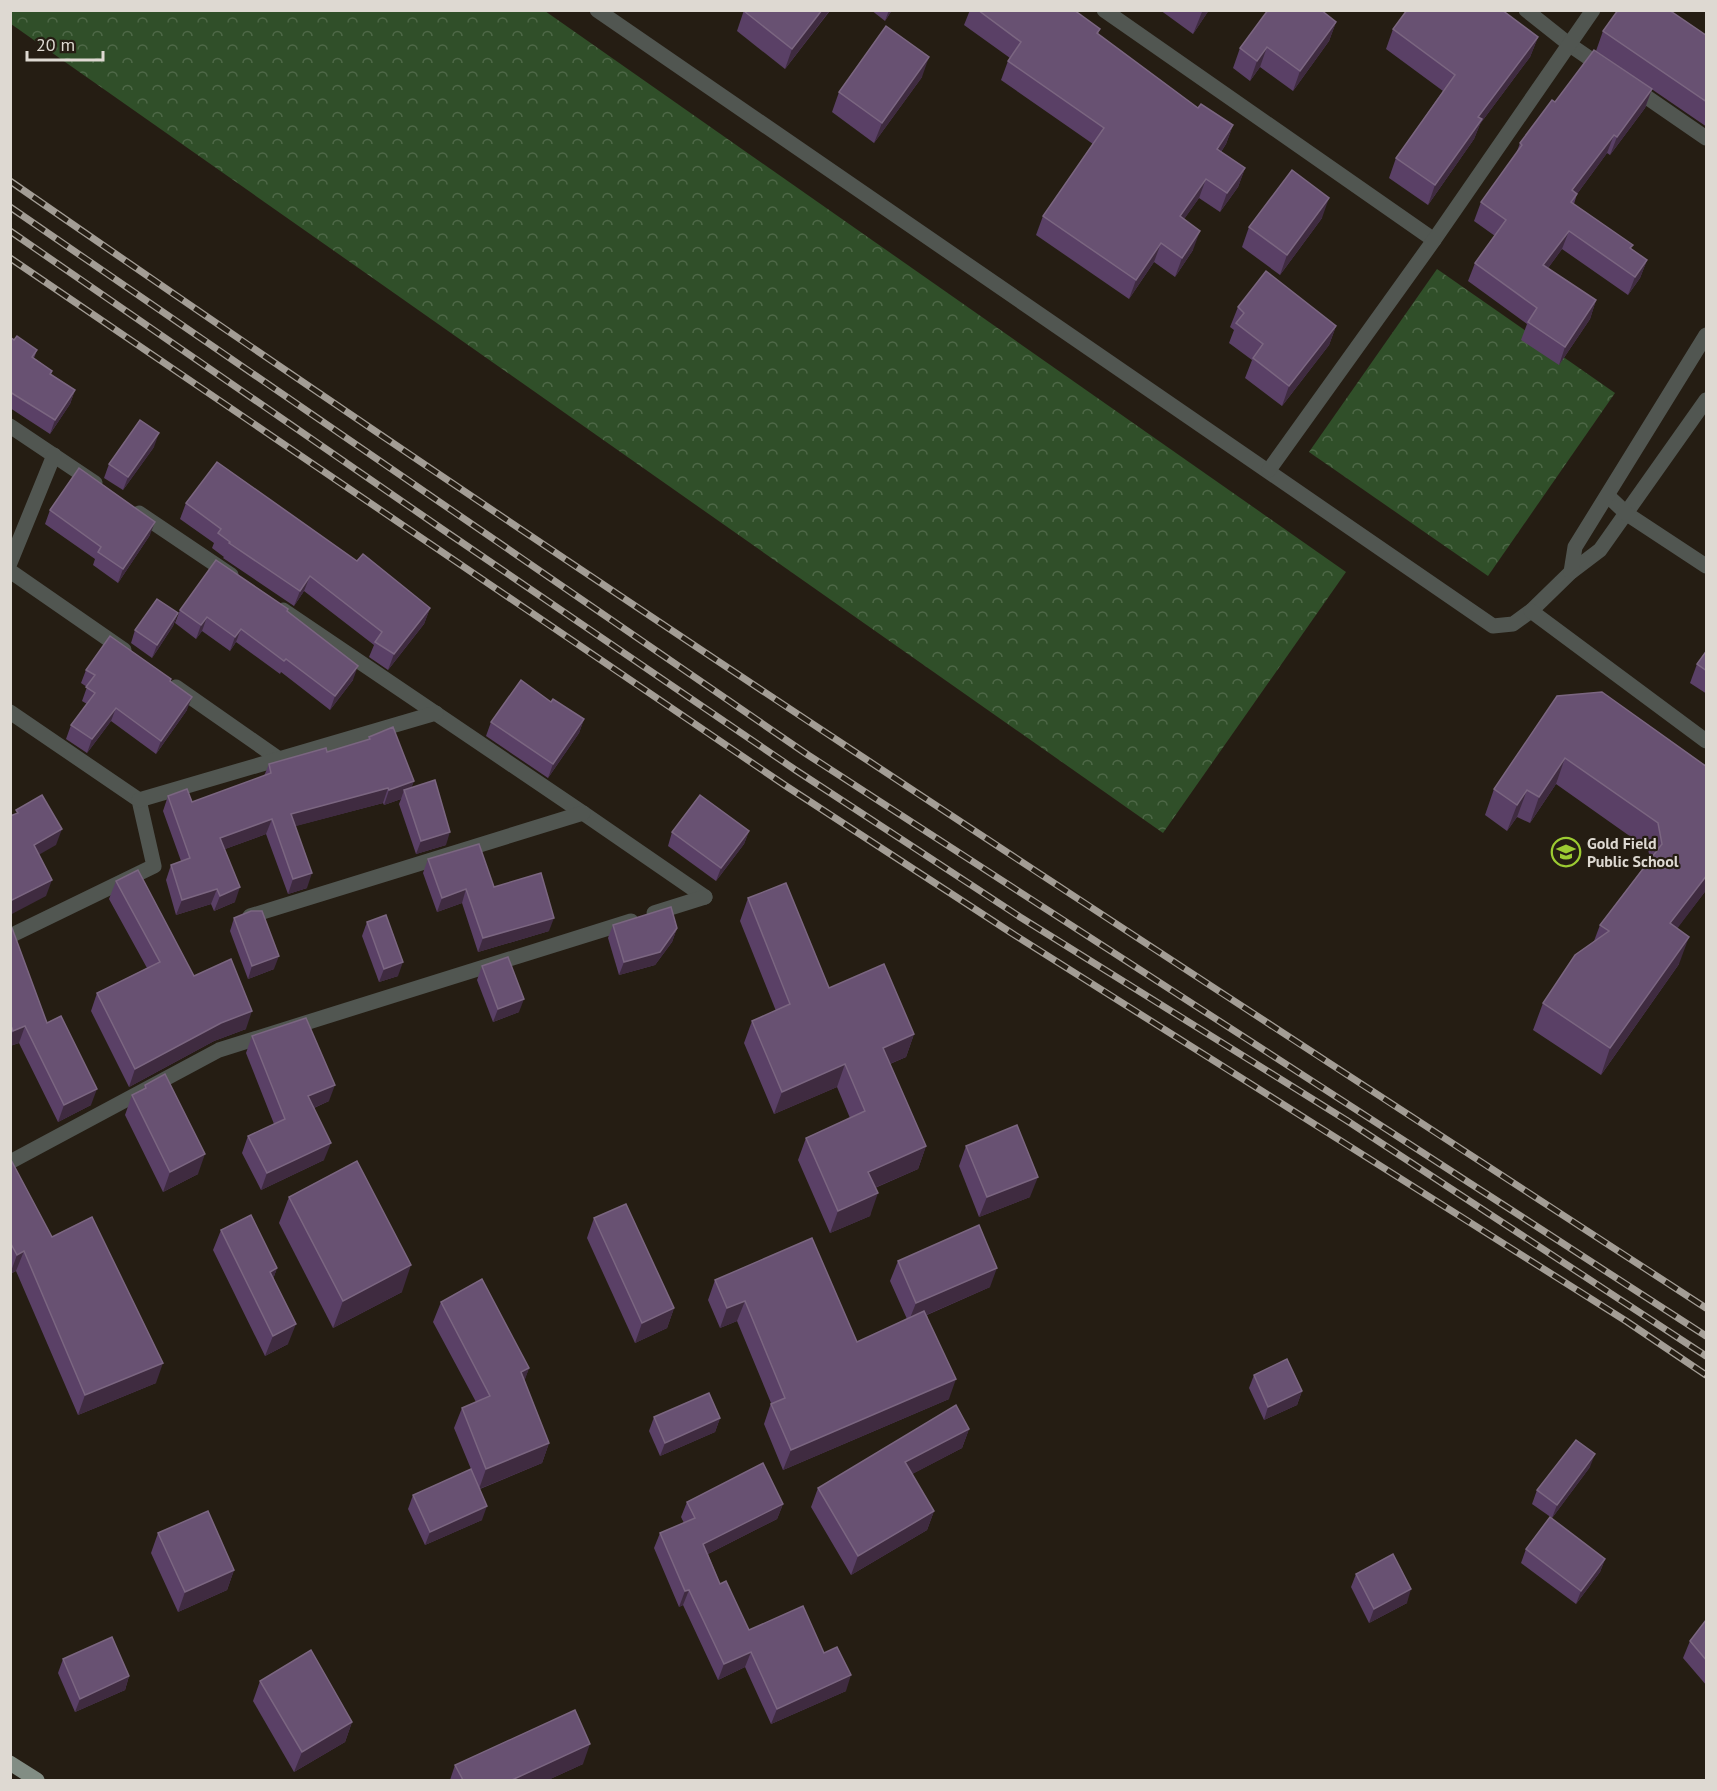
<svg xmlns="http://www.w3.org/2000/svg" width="1717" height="1791" font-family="'PT Sans',sans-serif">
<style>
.park{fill:url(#park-crowns)}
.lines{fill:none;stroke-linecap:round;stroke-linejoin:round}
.minor{stroke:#515651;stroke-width:15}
.major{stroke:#828d84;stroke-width:15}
.rail-casing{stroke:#a39d95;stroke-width:7}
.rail{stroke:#251d13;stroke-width:4.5;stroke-dasharray:14;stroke-linecap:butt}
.wall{fill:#5a4066}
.shaded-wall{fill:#3f2b40}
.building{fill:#685172;stroke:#7b6681;stroke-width:1.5}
.labels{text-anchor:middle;stroke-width:4.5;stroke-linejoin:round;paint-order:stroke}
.poi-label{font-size:16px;font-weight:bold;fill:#ded9d2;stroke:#251d13;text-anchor:start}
</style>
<defs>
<pattern id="park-crowns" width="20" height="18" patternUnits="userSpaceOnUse" patternTransform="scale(1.5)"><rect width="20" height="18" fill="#304f29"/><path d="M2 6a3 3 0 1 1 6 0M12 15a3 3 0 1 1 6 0" fill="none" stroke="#4e6847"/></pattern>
</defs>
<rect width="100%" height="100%" fill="#251d13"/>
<g class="park">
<path d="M11 10 545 11 1346 572 1163 833 11 24Z"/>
<path d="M1437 269 1615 393 1488 576 1309 452Z"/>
</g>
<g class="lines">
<g class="minor">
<path d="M597 10 1493 626 1513 624 1531 611 1571 572 1600 550 1706 400"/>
<path d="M1104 10 1434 240"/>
<path d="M1526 10 1570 45 1605 69"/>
<path d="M1632 87 1706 138"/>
<path d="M10 426 95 483"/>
<path d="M1269 470 1434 240 1593 10"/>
<path d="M1608 496 1627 514 1706 566"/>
<path d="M139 513 231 575"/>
<path d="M10 563 54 455"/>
<path d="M10 571 124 650"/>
<path d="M1571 572 1575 547 1706 335"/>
<path d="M283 610 583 813 705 897"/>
<path d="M1531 611 1706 741"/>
<path d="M176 687 279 759"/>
<path d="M10 712 139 800 154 866 10 936"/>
<path d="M139 800 436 713"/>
<path d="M654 913 705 897"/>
<path d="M250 916 583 813"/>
<path d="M10 1162 219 1050 631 921"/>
</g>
<path class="major" d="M10 1763 37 1780"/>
<g class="rail-casing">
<g id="rail">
<path d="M10 181C568 568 1137 939 1706 1308"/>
<path d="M10 207 808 755 1706 1336"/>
<path d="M10 231 442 529 797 771 1020 917 1346 1120 1706 1356"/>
<path d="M10 258 786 786 1010 932 1626 1321 1706 1375"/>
</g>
</g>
<use href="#rail" class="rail"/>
</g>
<g class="wall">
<path d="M744 10 829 12 785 69 737 31Z"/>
<path d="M871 10H892L885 21Z"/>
<path d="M970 10H1074L1100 29 1098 34 1198 108 1233 125 1226 144 1221 152 1245 168 1238 187 1220 212 1199 198 1184 219 1193 250 1175 277 1154 262 1129 299 1036 235 1043 216 1093 144 1001 80 1008 61 1010 58 964 25Z"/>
<path d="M1160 10H1209L1193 34Z"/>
<path d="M1336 22 1329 41 1293 91 1260 67 1250 81 1233 68 1240 48Z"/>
<path d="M1393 29 1538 37 1530 57 1480 124 1474 139 1428 205 1389 178 1396 158 1443 91 1386 49Z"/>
<path d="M1603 31 1707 36V127L1596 51Z"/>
<path d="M922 77 874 143 832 112 839 92Z"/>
<path d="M1652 89 1645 108 1610 155 1607 153 1577 194 1574 204 1632 249 1647 260 1640 278 1628 295 1562 249 1548 268 1596 300 1590 319 1559 365 1521 340 1527 324 1468 281 1475 263 1495 236 1474 221 1481 202 1516 154 1520 143 1555 102Z"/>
<path d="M1322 218 1280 275 1242 247 1249 227Z"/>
<path d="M1238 307 1336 326 1329 345 1282 406 1245 378 1252 360 1229 343 1234 330 1230 327Z"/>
<path d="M10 337 37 350 34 358 52 371 51 374 75 390 70 404 50 434 10 408Z"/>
<path d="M154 447 123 490 104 478 109 464Z"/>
<path d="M186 503 357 561 430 608 424 624 388 670 369 657 374 645 304 591 294 606 223 558 224 557 212 548 214 543 180 519Z"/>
<path d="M50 510 150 535 118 583 93 565 95 559 45 524Z"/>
<path d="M288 609 287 611 353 680 330 710 281 672 280 674 236 642 230 651 202 631 196 639 175 623 180 610Z"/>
<path d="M178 613 173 626 152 658 131 643 135 630Z"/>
<path d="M1707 650V694L1690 683 1697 664Z"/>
<path d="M86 670 170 681 187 710 156 754 111 721 87 753 66 739 71 725 87 704 82 701 87 687 81 683Z"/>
<path d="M1557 696 1707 767V889L1677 928 1679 964 1601 1075 1533 1030 1543 1003 1594 941 1600 925 1650 859 1648 849 1556 784 1530 823 1517 817 1507 831 1485 815 1494 789Z"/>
<path d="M551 702 584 719 579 733 548 778 486 736 491 722Z"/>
<path d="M369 737 414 781 411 788 446 845 416 854 399 804 401 799 384 805 383 803 295 826 307 888 288 894 266 834 225 849 235 902 214 911 211 904 176 915 166 880 171 865 181 861 163 811 168 796 192 802 264 776 269 764 327 752 368 740Z"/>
<path d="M749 831 744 844 716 881 668 846 672 832Z"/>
<path d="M428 859 494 887 549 931 478 952 462 903 437 912 423 873Z"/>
<path d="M116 881 194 976 246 1029 214 1041 129 1087 91 1011 97 993 147 968 109 899Z"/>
<path d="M748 898 829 988 914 1034 906 1057 890 1064 926 1146 918 1169 875 1188 870 1216 830 1233 798 1160 806 1138 850 1118 837 1087 774 1114 744 1043 752 1021 776 1011 740 921Z"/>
<path d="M234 918 274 969 248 979 230 931Z"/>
<path d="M367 922 398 976 379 982 362 936Z"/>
<path d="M613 925 677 928 672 942 655 965 619 975 608 938Z"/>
<path d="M10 927 47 1023 91 1105 58 1122 19 1043 10 1046Z"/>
<path d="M482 966 519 1012 493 1022 477 980Z"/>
<path d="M252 1036 329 1101 314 1108 324 1160 261 1190 242 1153 248 1136 274 1124 246 1053Z"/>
<path d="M145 1085 198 1174 163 1192 125 1115 132 1095 143 1090Z"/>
<path d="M966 1146 1030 1197 979 1217 959 1166Z"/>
<path d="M10 1158 52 1237 156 1383 78 1415 16 1271 10 1274Z"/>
<path d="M289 1197 402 1292 333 1328 279 1223Z"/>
<path d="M594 1218 674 1308 667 1328 635 1343 587 1238Z"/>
<path d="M221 1230 277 1268 273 1279 288 1344 265 1356 213 1250Z"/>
<path d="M898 1261 990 1287 927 1315 949 1399 783 1470 764 1424 771 1403 737 1321 720 1328 708 1300 715 1280 857 1342 907 1319 890 1281Z"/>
<path d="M441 1302 529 1368 524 1381 549 1443 542 1463 480 1489 482 1520 425 1545 408 1509 413 1495 471 1469 454 1428 462 1408 476 1402 433 1322Z"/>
<path d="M1254 1375 1302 1391 1297 1405 1264 1420 1249 1388Z"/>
<path d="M654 1417 720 1418 715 1432 660 1456 649 1431Z"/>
<path d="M969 1429 962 1448 912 1474 934 1511 927 1530 851 1575 811 1507 818 1488Z"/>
<path d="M1590 1467 1552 1518 1532 1504 1537 1490Z"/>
<path d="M687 1502 783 1504 777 1519 708 1554 720 1584 749 1630 824 1653 846 1691 771 1724 745 1667 718 1680 683 1605 679 1607 654 1548 660 1533 684 1523 681 1517Z"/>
<path d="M158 1533 234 1570 227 1590 178 1612 151 1553Z"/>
<path d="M1526 1549 1605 1559 1600 1572 1576 1604 1521 1563Z"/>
<path d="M1356 1574 1407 1603 1369 1623 1351 1587Z"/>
<path d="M1707 1620V1686L1683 1658 1690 1641Z"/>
<path d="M63 1659 129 1676 125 1690 75 1712 58 1673Z"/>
<path d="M260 1681 352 1722 345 1742 294 1772 253 1701Z"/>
<path d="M583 1764 548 1780H450L455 1765Z"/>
</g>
<g class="shaded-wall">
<path d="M822 10H830L785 69 792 49Z"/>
<path d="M889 10H892L885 21Z"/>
<path d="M1202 10H1209L1193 34 1202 12Z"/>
<path d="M1336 22 1329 41 1293 91 1300 71Z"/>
<path d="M1538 37 1530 57 1480 124 1474 139 1428 205 1435 185 1478 117Z"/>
<path d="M1267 47 1260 67 1250 81 1257 61Z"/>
<path d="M929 57 922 77 874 143 882 123Z"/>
<path d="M1652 89 1645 108 1610 155 1617 137Z"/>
<path d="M1233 125 1226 144 1210 168 1217 149Z"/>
<path d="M1614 135 1607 153 1566 209 1572 190Z"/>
<path d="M1245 168 1238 187 1220 212 1227 193Z"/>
<path d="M1206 179 1199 198 1173 235 1180 216Z"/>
<path d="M1329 198 1322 218 1280 275 1287 255Z"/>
<path d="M1200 231 1193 250 1175 277 1182 258Z"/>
<path d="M1569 231 1562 249 1537 283 1543 265Z"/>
<path d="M1161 243 1154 262 1129 299 1136 280Z"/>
<path d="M1647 260 1640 278 1628 295 1635 277Z"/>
<path d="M1596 300 1590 319 1559 365 1565 347Z"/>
<path d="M1336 326 1329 345 1282 406 1289 386Z"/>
<path d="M75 390 70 404 50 434 55 420Z"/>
<path d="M159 433 154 447 123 490 128 477Z"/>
<path d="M155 522 150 535 118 583 123 569Z"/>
<path d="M310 576 304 591 294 606 300 591Z"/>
<path d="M430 608 424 624 388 670 394 654Z"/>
<path d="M178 613 173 626 152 658 157 645Z"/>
<path d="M207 617 202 631 196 639 201 625Z"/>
<path d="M241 629 236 642 230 651 235 637Z"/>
<path d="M358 666 353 680 330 710 335 696Z"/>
<path d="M192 697 187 710 156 754 161 741Z"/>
<path d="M116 708 111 721 87 753 92 739Z"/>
<path d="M584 719 579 733 548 778 553 764Z"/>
<path d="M1565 758 1556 784 1530 823 1539 797Z"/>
<path d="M414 781 408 796 404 790 401 799 384 805 389 790Z"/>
<path d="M388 788 383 803 285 829 291 814Z"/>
<path d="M1527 790 1517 817 1507 831 1517 805Z"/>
<path d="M272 819 266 834 214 853 220 838Z"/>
<path d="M62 829 56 845 28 861 34 845Z"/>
<path d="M749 831 744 844 716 881 721 868Z"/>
<path d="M450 832 446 845 416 854 421 841Z"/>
<path d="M312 873 307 888 288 894 293 879Z"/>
<path d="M1707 875V889L1661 950 1670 923Z"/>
<path d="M52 880 46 896 10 915V901Z"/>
<path d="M240 887 235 902 214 911 220 896Z"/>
<path d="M217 889 211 904 176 915 182 900Z"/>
<path d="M466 889 462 903 437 912 442 898Z"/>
<path d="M554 918 549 931 478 952 483 938Z"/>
<path d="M677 928 672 942 655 965 619 975 624 962Z"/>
<path d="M1689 937 1679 964 1601 1075 1610 1048Z"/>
<path d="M279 956 274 969 248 979 252 966Z"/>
<path d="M403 962 398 976 379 982 384 969Z"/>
<path d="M524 999 519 1012 493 1022 498 1009Z"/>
<path d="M252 1011 246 1029 214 1041 129 1087 135 1069 221 1023Z"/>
<path d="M25 1026 19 1043 10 1046V1038L13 1031Z"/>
<path d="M914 1034 906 1057 875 1070 883 1048Z"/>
<path d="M845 1064 837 1087 774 1114 782 1092Z"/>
<path d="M335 1085 329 1101 302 1113 308 1096Z"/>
<path d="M97 1089 91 1105 58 1122 64 1105Z"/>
<path d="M331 1143 324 1160 261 1190 267 1173Z"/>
<path d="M926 1146 918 1169 860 1194 868 1172Z"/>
<path d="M205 1154 198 1174 163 1192 170 1172Z"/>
<path d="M1038 1177 1030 1197 979 1217 987 1197Z"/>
<path d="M878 1193 870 1216 830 1233 838 1211Z"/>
<path d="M24 1251 16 1271 10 1274 17 1255Z"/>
<path d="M411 1265 402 1292 333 1328 343 1301Z"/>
<path d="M277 1268 270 1288V1272Z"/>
<path d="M997 1268 990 1287 908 1323 916 1303Z"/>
<path d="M745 1301 737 1321 720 1328 727 1308Z"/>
<path d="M674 1308 667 1328 635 1343 642 1323Z"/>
<path d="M296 1324 288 1344 265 1356 273 1336Z"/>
<path d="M163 1363 156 1383 78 1415 85 1395Z"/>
<path d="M529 1368 522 1388 521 1372Z"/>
<path d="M956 1379 949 1399 783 1470 791 1450Z"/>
<path d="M1302 1391 1297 1405 1264 1420 1268 1407Z"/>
<path d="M720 1418 715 1432 660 1456 665 1443Z"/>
<path d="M969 1429 962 1448 899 1481 905 1462Z"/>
<path d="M549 1443 542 1463 479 1489 486 1469Z"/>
<path d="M1595 1454 1590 1467 1552 1518 1557 1505Z"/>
<path d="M783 1504 777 1519 698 1559 703 1544Z"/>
<path d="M487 1506 482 1520 425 1545 430 1532Z"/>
<path d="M934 1511 927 1530 851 1575 858 1556Z"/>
<path d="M1605 1559 1600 1572 1576 1604 1581 1591Z"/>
<path d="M234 1570 227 1590 178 1612 185 1592Z"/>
<path d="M1411 1589 1407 1603 1369 1623 1374 1609Z"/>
<path d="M689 1590 683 1605 679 1607 685 1591Z"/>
<path d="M751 1652 745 1667 718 1680 724 1664Z"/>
<path d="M851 1675 846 1691 771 1724 777 1709Z"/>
<path d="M129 1676 125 1690 75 1712 80 1699Z"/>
<path d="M352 1722 345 1742 294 1772 302 1752Z"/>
<path d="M590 1744 583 1764 548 1780H512Z"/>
</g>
<g class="building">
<path d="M744 10H822L792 49 744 11Z"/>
<path d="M978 10H1074L1100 29 1097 33 1198 108 1201 104 1233 125 1217 149 1245 168 1227 193 1206 179 1180 216 1200 231 1182 258 1161 243 1136 280 1043 216 1104 128 1008 61 1021 42Z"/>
<path d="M1268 10H1321L1336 22 1300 71 1267 47 1257 61 1240 48Z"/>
<path d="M1407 10H1502L1538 37 1478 117 1482 119 1435 185 1396 158 1455 75 1393 29Z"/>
<path d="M1618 10H1669L1707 36V102L1603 31Z"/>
<path d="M886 26 929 57 882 123 839 92Z"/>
<path d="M1594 50 1652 89 1617 137 1614 135 1572 190 1577 194 1571 202 1633 245 1630 248 1647 260 1635 277 1569 231 1543 265 1596 300 1565 347 1528 322 1537 308 1475 263 1506 220 1481 202 1522 145 1520 143 1552 100 1555 102Z"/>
<path d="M1292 170 1329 198 1287 255 1249 227Z"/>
<path d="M1266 271 1336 326 1289 386 1253 358 1263 344 1236 323 1244 313 1238 307Z"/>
<path d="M17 336 37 350 32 357 52 371 50 374 75 390 55 420 10 392V337L14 340Z"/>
<path d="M140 420 159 433 128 477 109 464Z"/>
<path d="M217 462 357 561 363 554 430 608 394 654 375 642 382 632 310 576 300 591 229 543 230 542 218 533 221 529 186 503Z"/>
<path d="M79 468 155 522 123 569 98 552 101 547 50 510Z"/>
<path d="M216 560 288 609 287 611 358 666 335 696 286 659 284 661 241 629 235 637 207 617 201 625 180 610Z"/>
<path d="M157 599 178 613 157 645 135 630Z"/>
<path d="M110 636 171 679 170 681 192 697 161 741 116 708 92 739 71 725 95 693 86 687 95 675 86 670Z"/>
<path d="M1707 650V671L1697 664Z"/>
<path d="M521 680 551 702 553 699 584 719 553 764 491 722Z"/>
<path d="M1602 692 1707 767V875L1670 923 1689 937 1610 1048 1543 1003 1575 955 1609 931 1600 925 1662 844 1658 823 1565 758 1539 797 1527 790 1517 805 1494 789 1557 696Z"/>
<path d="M393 727 414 781 389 790 388 788 291 814 312 873 293 879 272 819 220 838 240 887 220 896 217 889 182 900 171 865 190 858 168 796 187 789 192 802 271 773 269 764 326 748 327 752 370 739 369 737Z"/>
<path d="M435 780 450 832 421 841 404 790Z"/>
<path d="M42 795 62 829 34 845 52 880 10 901V816L18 813 16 810Z"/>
<path d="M700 795 749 831 721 868 672 832Z"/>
<path d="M479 844 494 887 541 873 554 918 483 938 466 889 442 898 428 859Z"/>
<path d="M138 870 194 976 231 959 252 1011 221 1023 135 1069 97 993 160 962 116 881Z"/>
<path d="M786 883 829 988 884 964 914 1034 883 1048 926 1146 868 1172 878 1193 838 1211 806 1138 865 1111 845 1064 782 1092 752 1021 790 1004 748 898Z"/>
<path d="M671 907 677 928 660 952 624 962 613 925Z"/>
<path d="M251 911H262L279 956 252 966 234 918Z"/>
<path d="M386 915 403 962 384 969 367 922Z"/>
<path d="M10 927 12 928 47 1023 61 1016 97 1089 64 1105 25 1026 13 1031 10 1023Z"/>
<path d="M508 957 524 999 498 1009 482 966Z"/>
<path d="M306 1018 335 1085 308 1096 331 1143 267 1173 248 1136 285 1119 252 1036Z"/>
<path d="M165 1074 205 1154 170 1172 132 1095 146 1088 145 1085Z"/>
<path d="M1017 1125 1038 1177 987 1197 966 1146Z"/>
<path d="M10 1158 52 1237 92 1217 163 1363 85 1395 24 1251 17 1255 10 1242Z"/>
<path d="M357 1161 411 1265 343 1301 289 1197Z"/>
<path d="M626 1204 674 1308 642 1323 594 1218Z"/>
<path d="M251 1215 277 1268 270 1272 296 1324 273 1336 221 1230Z"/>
<path d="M979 1225 997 1268 916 1303 898 1261Z"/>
<path d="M812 1238 857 1342 924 1311 956 1379 791 1450 771 1404 785 1398 745 1301 727 1308 715 1280Z"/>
<path d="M482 1279 529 1368 521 1372 549 1443 486 1469 462 1408 490 1396 441 1302Z"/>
<path d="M1287 1359 1302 1391 1268 1407 1254 1375Z"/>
<path d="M709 1393 720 1418 665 1443 654 1417Z"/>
<path d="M956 1405 969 1429 905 1462 934 1511 858 1556 818 1488Z"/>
<path d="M1576 1440 1595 1454 1557 1505 1537 1490Z"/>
<path d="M763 1463 783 1504 703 1544 720 1584 726 1581 749 1630 803 1606 824 1653 837 1647 851 1675 777 1709 751 1652 724 1664 689 1590 685 1591 660 1533 695 1518 687 1502Z"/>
<path d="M471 1469 487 1506 430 1532 413 1495Z"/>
<path d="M208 1511 234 1570 185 1592 158 1533Z"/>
<path d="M1550 1517 1605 1559 1581 1591 1526 1549Z"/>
<path d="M1393 1554 1411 1589 1374 1609 1356 1574Z"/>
<path d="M1706 1620H1707V1661L1690 1641Z"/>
<path d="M112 1637 129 1676 80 1699 63 1659Z"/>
<path d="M311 1650 352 1722 302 1752 260 1681Z"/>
<path d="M575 1710 590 1744 512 1780H463L455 1765Z"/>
</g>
<defs>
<g id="school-ring" transform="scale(1.5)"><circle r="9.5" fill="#251d13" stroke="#9ccb32" stroke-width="1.5"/><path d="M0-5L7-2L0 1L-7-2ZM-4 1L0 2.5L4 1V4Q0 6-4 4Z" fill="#9ccb32"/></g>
</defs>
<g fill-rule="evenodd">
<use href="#school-ring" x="1566" y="852"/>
</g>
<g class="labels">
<g class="poi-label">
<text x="1587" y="849">Gold Field<tspan x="1587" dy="18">Public School</tspan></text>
</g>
</g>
<rect width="1717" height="1791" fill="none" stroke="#ded9d2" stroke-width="24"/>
<path d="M27 51v9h76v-9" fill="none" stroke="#ded9d2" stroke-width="3"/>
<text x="36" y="51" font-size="18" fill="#ded9d2" stroke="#251d13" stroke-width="4.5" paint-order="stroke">20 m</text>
</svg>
